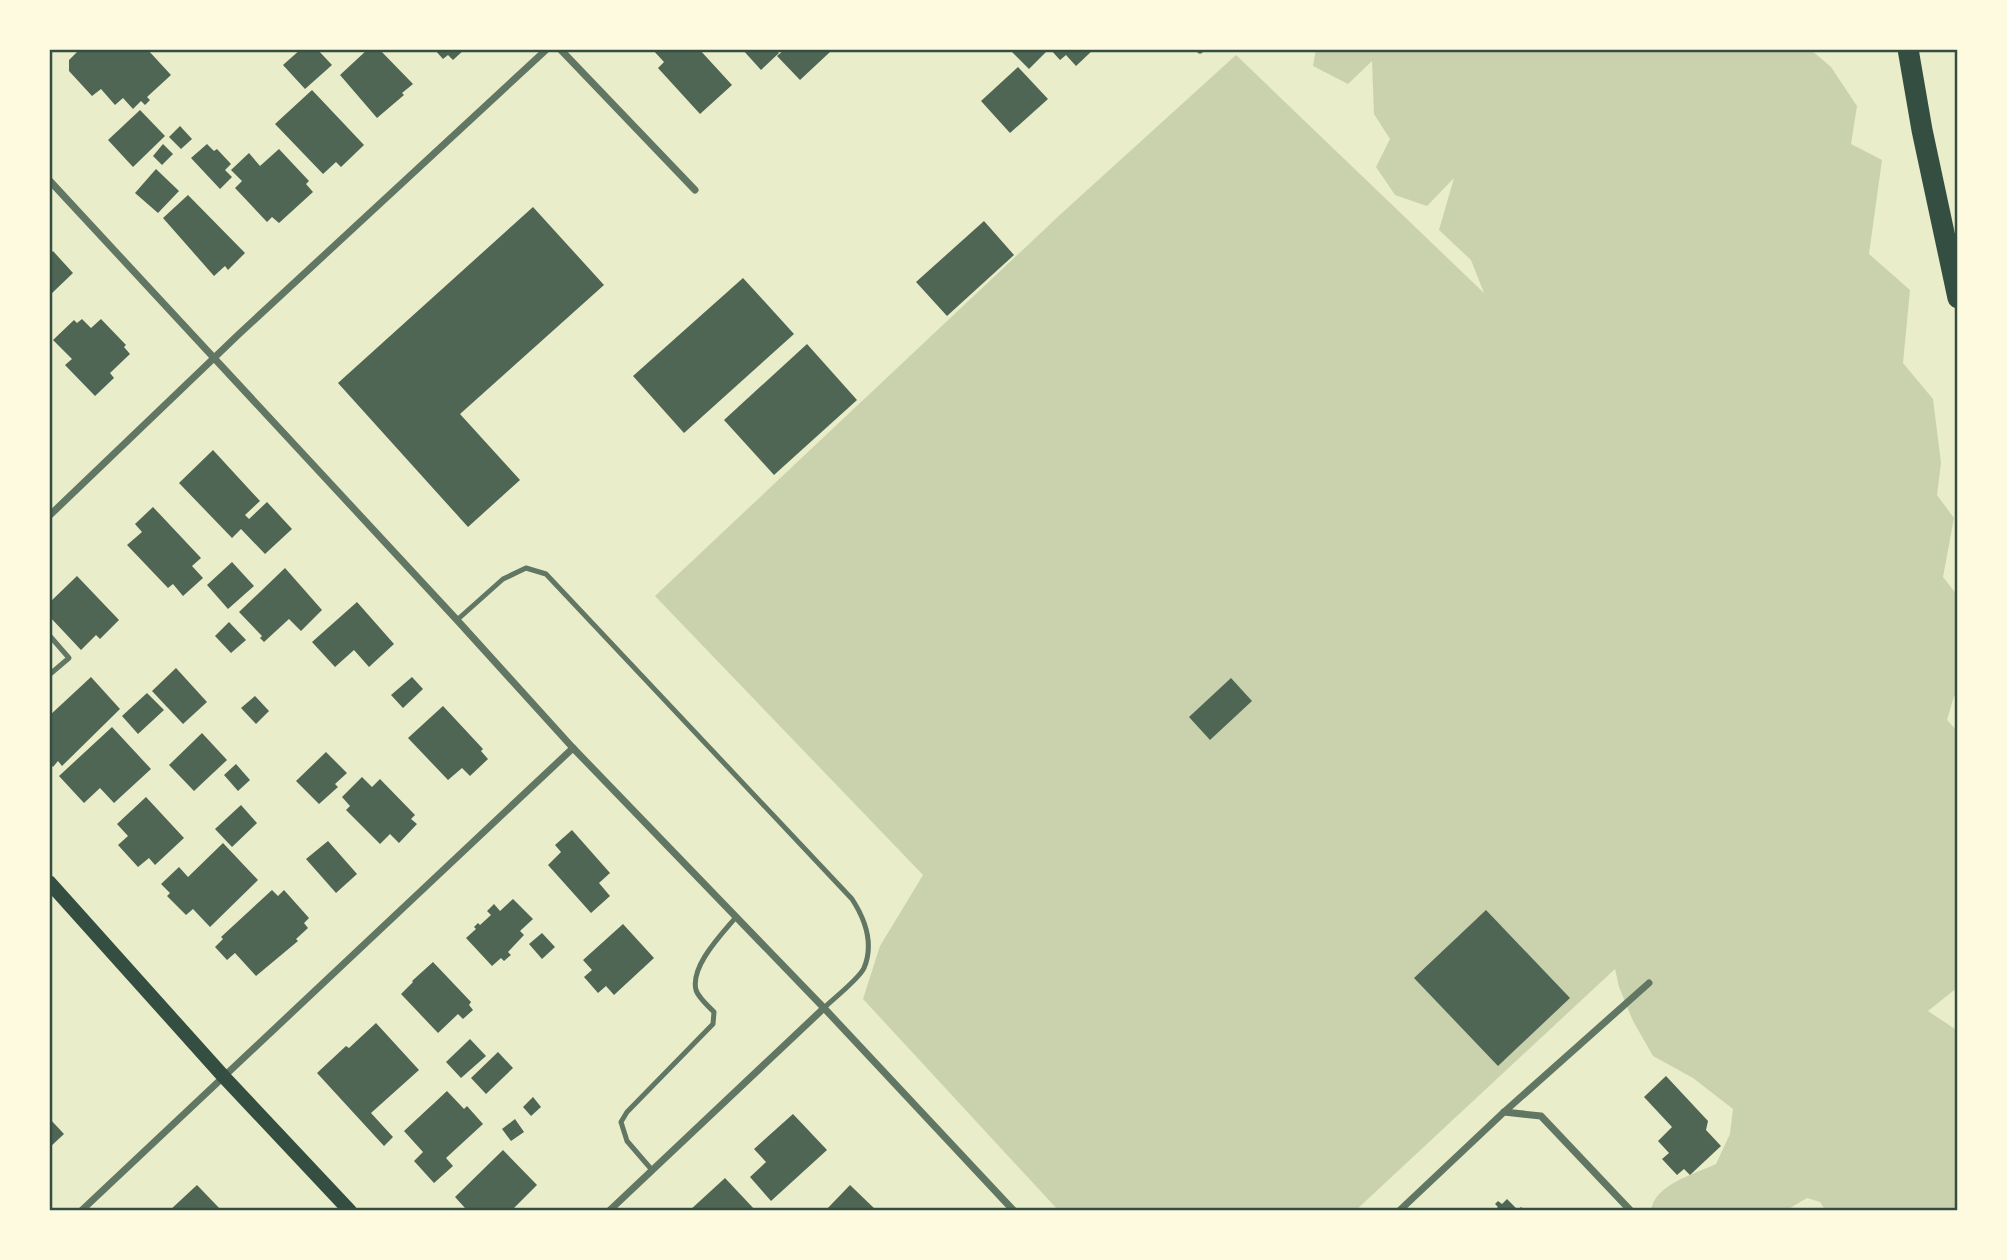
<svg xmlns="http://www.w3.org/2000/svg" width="2007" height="1260" font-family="Poppins,sans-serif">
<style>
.green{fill:#cad2ad}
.building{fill:#4f6655}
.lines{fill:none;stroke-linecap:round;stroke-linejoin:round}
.service{stroke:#617663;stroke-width:5}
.minor{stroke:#617663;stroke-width:7}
.secondary{stroke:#344e41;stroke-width:14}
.motorway{stroke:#344e41;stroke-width:21}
.neatline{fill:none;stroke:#344e41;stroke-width:2.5}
</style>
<rect width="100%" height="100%" fill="#e9edc9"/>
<path class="green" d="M1316 49H1810L1831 67 1857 106 1851 144 1882 160 1869 254 1910 290 1903 363 1933 399 1941 463 1937 495 1954 518 1943 577 1958 596V697L1954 696 1947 720 1958 732V987L1928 1011 1958 1031V1211H1826L1820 1202 1807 1198 1785 1211H1651C1654 1184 1695 1174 1716 1164L1730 1134 1733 1109 1693 1078 1653 1056 1633 1021 1619 987 1615 969 1355 1211H1059L863 999 880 946 923 875 655 596 1063 212 1236 55 1484 293 1471 260 1439 230 1454 178 1427 206 1395 195 1376 167 1390 139 1374 114 1372 61 1348 84 1313 66Z"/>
<g class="building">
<path d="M80 49H147L171 75 147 97 150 100 145 105 141 101 133 109 123 98 115 105 101 89 92 96 69 71V60Z"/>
<path d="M301 49H317L332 65 305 89 283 65Z"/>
<path d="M368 49H379L413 84 402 93 404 95 377 118 340 75Z"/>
<path d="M434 49H465L453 60 448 55 443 59Z"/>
<path d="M652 49 691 51 699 49 732 85 700 114 658 68 664 62Z"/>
<path d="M742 49H775L779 53 761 70Z"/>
<path d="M785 49H828L830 52 800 80 777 56Z"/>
<path d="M1009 49H1049L1029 69Z"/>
<path d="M1050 49H1094L1076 66 1066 55 1060 60Z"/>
<path d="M1018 67 1048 99 1010 133 981 101Z"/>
<path d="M312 90 364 145 341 167 336 162 323 174 275 124Z"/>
<path d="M140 110 165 136 133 167 108 140Z"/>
<path d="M180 126 192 139 181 149 169 137Z"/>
<path d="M163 144 173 154 162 165 153 156Z"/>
<path d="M207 144 214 151 217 149 231 164 225 170 232 177 220 189 191 158Z"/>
<path d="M279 149 309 181 306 184 313 192 279 223 272 217 267 222 235 188 242 181 231 170 249 153 260 166Z"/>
<path d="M156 169 179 191 158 213 135 193Z"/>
<path d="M188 195 245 253 228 270 225 266 214 276 163 218Z"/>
<path d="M533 207 604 285 460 414 520 480 468 527 338 383Z"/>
<path d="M984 221 1014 255 947 316 916 282Z"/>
<path d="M53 251 73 273 49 296V255Z"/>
<path d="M743 278 794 334 684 433 633 376Z"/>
<path d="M82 319 91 328 101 319 126 345 124 347 130 354 110 373 114 378 95 396 65 365 72 359 53 340 74 320 77 323Z"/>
<path d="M807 344 857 400 774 475 724 420Z"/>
<path d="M213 450 260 501 245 515 249 519 267 502 292 529 265 554 241 529 232 538 179 483Z"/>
<path d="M153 507 201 558 192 566 203 578 183 596 173 584 168 588 127 545 142 532 135 524Z"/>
<path d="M232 562 254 586 228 609 207 585Z"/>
<path d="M285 568 322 610 301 631 289 619 264 642 260 638 262 636 239 612Z"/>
<path d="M77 576 119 620 100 639 96 635 81 650 49 616V603Z"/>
<path d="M357 602 394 644 369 667 354 650 335 667 312 642Z"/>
<path d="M229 622 246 640 231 653 215 636Z"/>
<path d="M176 668 207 702 183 724 152 691Z"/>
<path d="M91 677 120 709 62 766 58 761 53 767 49 763V716Z"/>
<path d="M412 677 423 689 403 708 391 695Z"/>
<path d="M1231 678 1252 701 1210 740 1189 717Z"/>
<path d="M147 693 164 710 138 734 122 716Z"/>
<path d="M255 696 269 711 256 724 241 708Z"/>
<path d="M443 706 483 749 481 751 488 759 470 776 462 768 448 780 408 738Z"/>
<path d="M112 727 151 769 114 803 100 788 84 803 59 776Z"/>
<path d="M202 733 227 760 194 791 169 765Z"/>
<path d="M326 752 347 773 335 784 338 787 319 804 296 781Z"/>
<path d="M236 764 250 780 238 791 224 775Z"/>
<path d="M362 777 372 787 380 779 415 815 411 819 417 824 399 843 390 834 380 844 346 810 350 806 342 797Z"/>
<path d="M146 797 184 838 155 865 149 858 138 867 118 845 128 836 117 824Z"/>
<path d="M241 805 257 823 232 847 215 829Z"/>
<path d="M572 830 610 873 599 883 610 896 591 913 548 865 561 852 555 845Z"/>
<path d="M328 841 357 874 336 893 306 859Z"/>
<path d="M223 843 258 880 210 927 193 909 186 915 167 896 170 893 161 884 179 867 188 877Z"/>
<path d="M272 890 278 896 284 890 309 918 304 923 308 928 296 939 298 941 256 976 235 953 227 960 215 947 223 939 221 937Z"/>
<path d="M513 899 533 919 520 931 524 935 508 952 511 955 504 961 501 958 492 966 466 938 476 929 474 927 478 923 480 925 491 915 487 911 494 904 500 911Z"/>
<path d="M1486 910 1570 998 1498 1066 1414 978Z"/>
<path d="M623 924 654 958 614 995 606 986 598 993 584 977 592 970 583 960Z"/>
<path d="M542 933 555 947 542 959 529 944Z"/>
<path d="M433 962 471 1002 469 1005 473 1010 463 1019 458 1014 438 1033 401 994 413 982 412 981Z"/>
<path d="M376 1023 419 1070 371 1113 393 1137 384 1146 317 1073 346 1046 349 1048Z"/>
<path d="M470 1039 486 1056 461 1078 446 1062Z"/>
<path d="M498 1052 513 1068 486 1094 471 1078Z"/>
<path d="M1666 1076 1708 1121 1706 1130 1721 1146 1690 1175 1684 1169 1677 1175 1662 1159 1669 1153 1658 1141 1672 1127 1644 1097Z"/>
<path d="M447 1091 464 1109 467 1106 483 1124 446 1158 453 1166 434 1183 414 1161 423 1152 404 1131Z"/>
<path d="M533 1097 541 1107 531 1116 523 1107Z"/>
<path d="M793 1114 827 1150 771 1201 750 1177 766 1162 754 1149Z"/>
<path d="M49 1118 64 1134 49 1148Z"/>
<path d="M515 1119 524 1132 511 1141 502 1129Z"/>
<path d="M503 1150 537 1185 511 1211H462L465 1208 455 1197Z"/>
<path d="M725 1178 756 1211H689Z"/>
<path d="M197 1185 222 1211H169Z"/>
<path d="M850 1185 877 1211H825Z"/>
<path d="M1507 1199 1518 1210 1521 1207 1526 1211H1493L1498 1207 1495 1204 1498 1201 1502 1204Z"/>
</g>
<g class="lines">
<g class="service">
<path d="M457 620 503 579 526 568 546 574 852 899C865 919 874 944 864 968 859 979 834 998 824 1008"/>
<path d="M49 635 69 658 49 675"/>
<path d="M652 1170 627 1141 621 1122 627 1112 713 1024 714 1012C708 1006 698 997 696 990 690 966 722 934 736 917"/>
</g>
<g class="minor">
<path d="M560 49 695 190"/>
<path d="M1199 49 1200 50"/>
<path d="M49 180 457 620 573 748 824 1008 1014 1211"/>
<path d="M49 516 239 334 547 49"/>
<path d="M1504 1112 1541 1116 1631 1211"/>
<path d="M81 1211 573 748"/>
<path d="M609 1211 824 1008"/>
<path d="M1399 1211 1504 1112 1649 983"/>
</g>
<path class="secondary" d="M49 882 224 1077 350 1211"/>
<path class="motorway" d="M1908 49 1922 130 1958 298"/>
</g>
<rect width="2007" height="1260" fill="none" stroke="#fefae0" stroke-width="102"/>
<rect x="51" y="51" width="1905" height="1158" class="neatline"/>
</svg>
